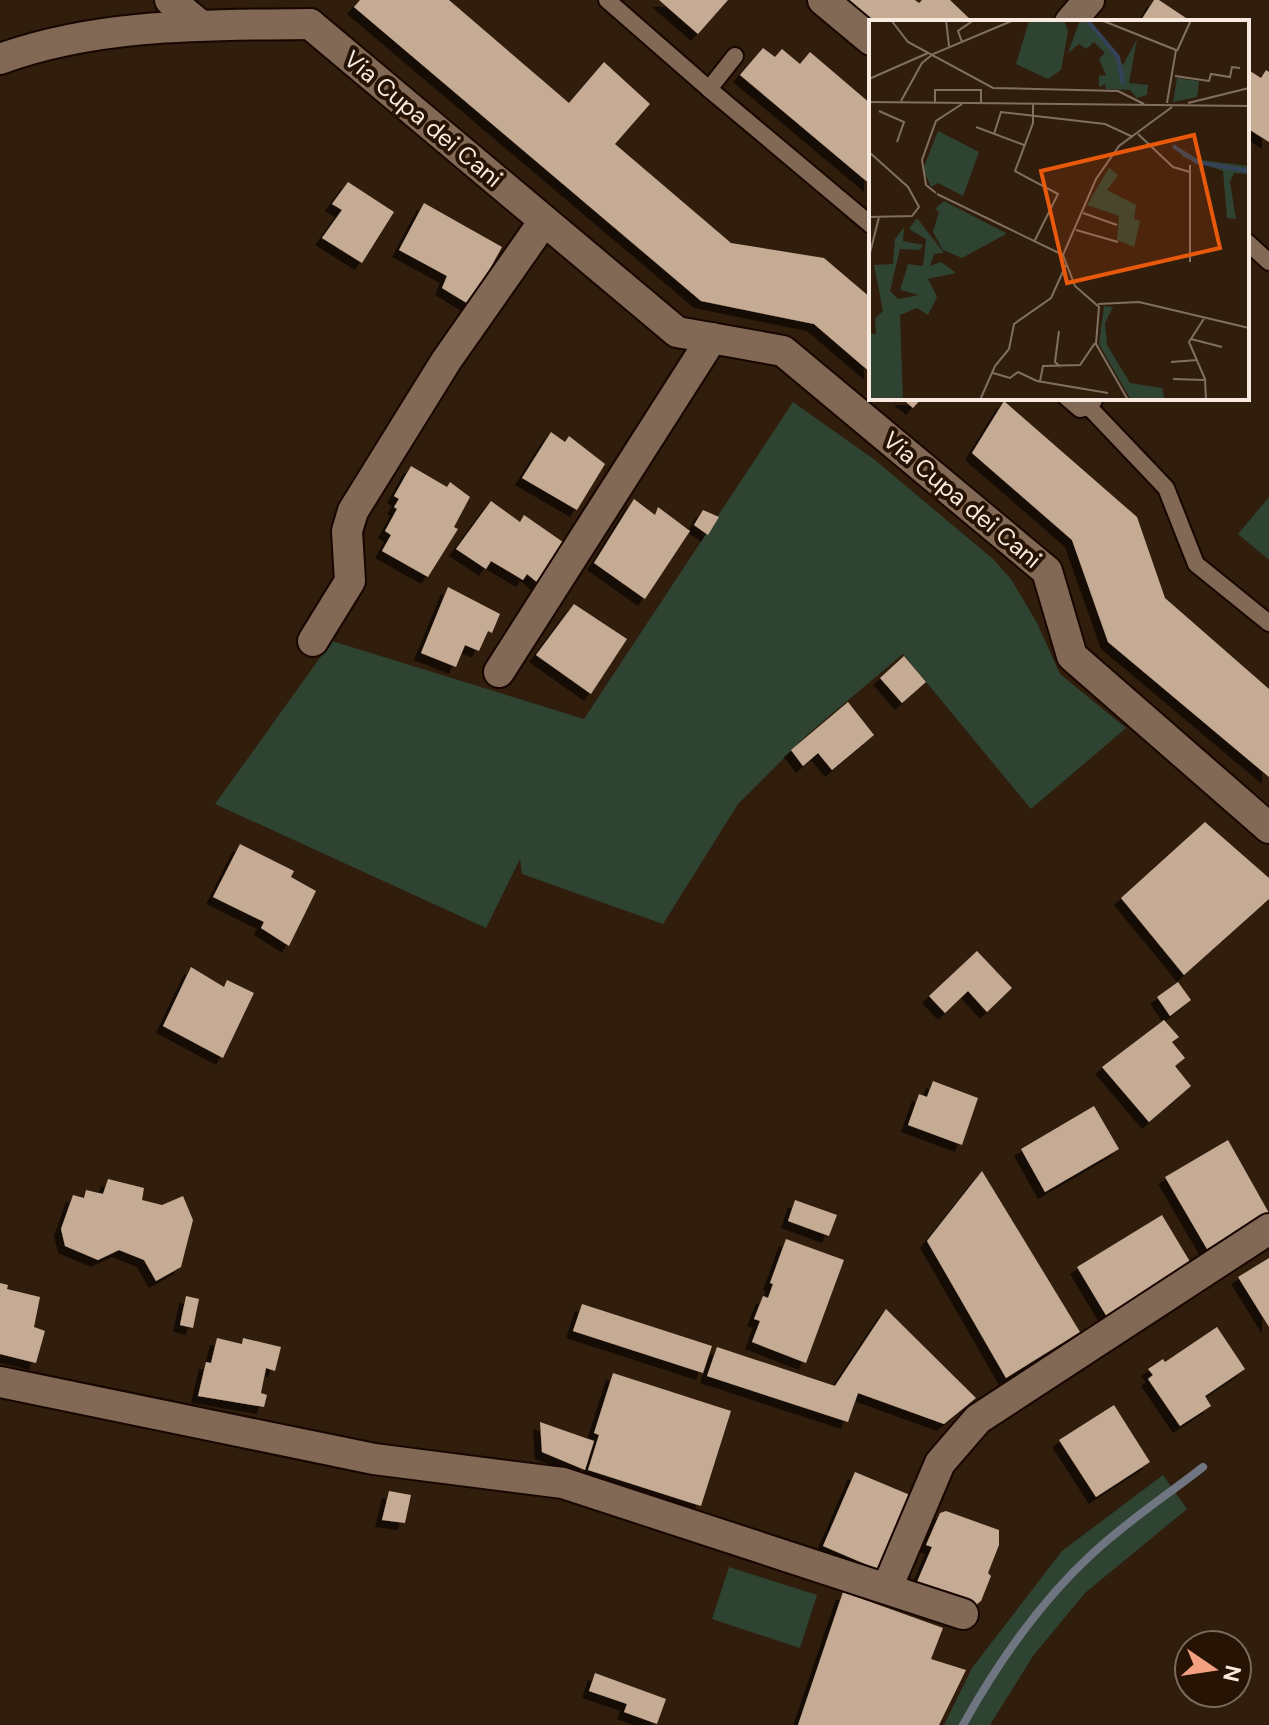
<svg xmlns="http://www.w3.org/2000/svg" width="1269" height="1725" font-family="'DM Sans',sans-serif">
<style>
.green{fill:#2e4332}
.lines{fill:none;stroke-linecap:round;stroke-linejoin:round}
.stream{stroke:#707582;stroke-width:8}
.building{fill:#c5aa94;filter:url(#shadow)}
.service-casing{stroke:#180600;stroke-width:20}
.minor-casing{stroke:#180600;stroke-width:34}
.service{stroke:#816956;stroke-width:16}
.minor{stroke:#816956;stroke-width:30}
.labels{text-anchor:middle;stroke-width:8;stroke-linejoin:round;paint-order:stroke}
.street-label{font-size:24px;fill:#f8eadf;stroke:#271303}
.inset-river{fill:none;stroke:#35435a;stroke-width:4}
.inset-road{fill:none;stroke:#816f60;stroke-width:2}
.view{fill:#e8590c;fill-opacity:0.15;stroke:#e8590c;stroke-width:4}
.inset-edge{fill:none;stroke:#f8eadf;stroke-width:4}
</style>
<defs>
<filter id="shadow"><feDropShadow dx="-7" dy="7" stdDeviation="0" flood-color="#0009"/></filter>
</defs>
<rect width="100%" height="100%" fill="#311d0c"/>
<g class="green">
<path d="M793 402 875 460 993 559 1011 579 1037 623 1060 674 1126 728 1031 809 903 654 809 733 738 804 663 924 522 874 520 859 486 928 215 804 332 641 584 719Z"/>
<path d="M1269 497V560L1238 534Z"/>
<path d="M1163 1475 1187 1509 1085 1593 1033 1656 990 1725H944L972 1668 1062 1551Z"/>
<path d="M729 1567 817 1595 800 1648 712 1619Z"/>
</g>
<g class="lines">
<path class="stream" d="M963 1725C997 1664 1041 1601 1092 1554 1126 1522 1166 1496 1203 1467"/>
</g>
<g class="building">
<path d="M360 0H449L569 103 604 62 650 104 615 144 731 243 824 258 871 298V373L814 324 701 301 354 7Z"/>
<path d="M659 0H728L698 34Z"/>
<path d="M849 0H915L919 3 922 0H950L973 22H875Z"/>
<path d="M1154 0H1159L1192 22H1140Z"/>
<path d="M763 48 775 57 782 49 800 64 810 52 871 104V185L740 75Z"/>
<path d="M1247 69 1261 78 1266 70 1269 72V142L1247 128Z"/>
<path d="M348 182 394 212 362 263 322 238 342 210 332 204Z"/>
<path d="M424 203 502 247 470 305 442 288 447 276 399 250Z"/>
<path d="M901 398H922L913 408Z"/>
<path d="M1004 401 1137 517 1165 598 1269 689V777L1108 642 1072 540 972 453Z"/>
<path d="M551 432 565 442 569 436 605 464 577 510 522 478Z"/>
<path d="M411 466 447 487 450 482 470 497 454 527 458 529 428 577 382 551 391 535 385 531 397 509 394 507 399 499 394 496Z"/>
<path d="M634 499 655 515 658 507 690 531 645 599 594 563Z"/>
<path d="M491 501 520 522 524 515 563 542 538 583 527 574 523 580 491 561 486 569 456 549Z"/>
<path d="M703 510 719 517 708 535 694 525Z"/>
<path d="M448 587 500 614 492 633 488 631 479 651 465 645 456 667 421 653Z"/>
<path d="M574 604 627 639 591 694 536 655Z"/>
<path d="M904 656 926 682 902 703 880 678Z"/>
<path d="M848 702 874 735 832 770 818 753 803 766 791 750Z"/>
<path d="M1205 822 1269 878V899L1184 975 1121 898Z"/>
<path d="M240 844 294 871 291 877 316 891 289 946 261 928 264 922 213 897Z"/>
<path d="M977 951 1012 988 987 1012 968 991 945 1013 929 996Z"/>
<path d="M191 967 224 987 227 980 254 993 223 1058 163 1026Z"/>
<path d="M1178 982 1191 1000 1170 1016 1157 997Z"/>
<path d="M1164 1020 1179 1037 1172 1042 1185 1058 1175 1066 1191 1086 1149 1122 1102 1067Z"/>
<path d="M933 1081 978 1098 962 1145 908 1125 919 1094 927 1097Z"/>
<path d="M1094 1106 1119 1149 1045 1192 1021 1149Z"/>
<path d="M1228 1140 1269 1213 1207 1249 1165 1177Z"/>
<path d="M982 1171 1080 1332 1006 1378 927 1241Z"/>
<path d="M108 1179 144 1188 142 1200 162 1205 183 1196 193 1220 181 1267 156 1281 144 1260 119 1250 98 1260 65 1246 61 1229 73 1195 84 1198 86 1190 103 1194Z"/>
<path d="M795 1200 837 1215 829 1236 788 1221Z"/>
<path d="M1162 1215 1192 1265 1107 1317 1077 1267Z"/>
<path d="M786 1239 844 1260 806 1363 752 1342 760 1321 754 1319 763 1296 768 1298 773 1284 770 1283Z"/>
<path d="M1269 1258V1327L1238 1277Z"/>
<path d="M0 1283 8 1285 7 1289 40 1297 34 1327 45 1331 36 1363 0 1354Z"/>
<path d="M186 1296 199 1299 193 1328 180 1325Z"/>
<path d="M582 1304 712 1346 703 1373 573 1331Z"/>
<path d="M886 1309 976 1398 944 1424 858 1393 848 1422 707 1376 717 1347 835 1386Z"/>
<path d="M1217 1327 1245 1369 1205 1396 1211 1406 1180 1426 1148 1379 1153 1375 1148 1369 1163 1359 1165 1362Z"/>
<path d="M217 1338 242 1344 243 1338 281 1347 275 1371 266 1368 261 1393 267 1395 264 1407 198 1396 206 1362 211 1363Z"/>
<path d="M613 1373 731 1411 701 1506 588 1470 599 1435 594 1433Z"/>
<path d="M1114 1405 1150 1462 1096 1497 1059 1440Z"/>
<path d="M540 1422 594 1441 585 1470 542 1452Z"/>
<path d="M855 1472 910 1495 879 1570 823 1546Z"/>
<path d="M389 1491 411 1495 405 1523 382 1520Z"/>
<path d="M946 1511 999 1530V1545L988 1573 991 1576 981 1601 976 1605 917 1582 932 1547 926 1545 940 1513Z"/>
<path d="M843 1592 943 1628 931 1659 966 1670 939 1725H798Z"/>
<path d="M595 1673 666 1699 657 1724 624 1712 627 1704 589 1691Z"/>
</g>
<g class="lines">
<g class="service-casing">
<g id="service">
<path d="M607 0 709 89"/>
<path d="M735 56 709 89 871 225"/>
<path d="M1247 242 1269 262"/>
<path d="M1067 398 1080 409 1089 407 1094 400"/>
<path d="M1089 407 1166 488 1196 564 1269 623"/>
</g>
</g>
<g class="minor-casing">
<g id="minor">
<path d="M170 0 200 25"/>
<path d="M823 0 871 40"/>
<path d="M1070 22 1089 0"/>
<path d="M310 24 677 332 783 351 1047 571 1072 656 1269 828"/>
<path d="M0 59C98 23 207 25 310 24"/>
<path d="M313 641 350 581 347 531 353 511 446 361 544 221"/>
<path d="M499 672 712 338"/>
<path d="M0 1382 374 1459 563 1483 963 1614"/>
<path d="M887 1588 940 1463 978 1419 1269 1229"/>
</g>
</g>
<use href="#service" class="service"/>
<use href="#minor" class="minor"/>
</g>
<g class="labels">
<g class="street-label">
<text transform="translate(423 119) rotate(40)" y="8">Via Cupa dei Cani</text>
<text transform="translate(962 500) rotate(40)" y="8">Via Cupa dei Cani</text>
</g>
</g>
<g transform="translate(869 20)">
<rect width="380" height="380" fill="#311d0c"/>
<path d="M211 0H221L254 45 268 19 260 63 279 65 278 75 268 78 261 70 237 69 236 64 230 67V56L237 55 230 39 236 33 225 22 217 29 210 24 199 33ZM160 1 195 0 199 11 192 50 179 59 147 44ZM308 58 330 61 328 77 304 82ZM69 111 110 132 94 176 69 163 62 167 54 149ZM308 127 331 140 380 146V154L365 153 361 162 367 199 358 198 354 151 314 137ZM240 148 249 155 238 170 267 185 265 199 271 201 265 227 248 220 250 196 218 185ZM75 181 137 213V214L93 238 74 230 64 212 70 192 66 189ZM48 198 75 233 65 234 61 246 72 242 87 253 59 259 68 277 59 295 48 288 31 295 34 380H0V313L7 314 6 299 14 291 5 245 24 244 26 219 35 207 34 221 54 225 51 230 31 229 21 271 29 279 50 275 31 270 39 244 54 246 57 219 40 209ZM235 286 244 287 236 303 238 325 261 363 293 368 296 380H262L230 324Z" fill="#2e4332"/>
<path class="inset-river" d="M218 0 249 37 254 64M304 126 328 142 380 151"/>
<path class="inset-road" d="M22 0 39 22 124 68 249 71 275 84M77 0 80 26M232 0 307 30 298 83M93 22 89 11 105 0M308 31 322 0M306 56 340 61 342 54 361 57 363 47 371 48M0 59 59 33M32 81 53 43 64 34 145 0M0 82 380 86M66 82V70H112V84M319 83 380 68M164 84V103L146 151 189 174 165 222M10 91 35 102 28 122M107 107 155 125M125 114 132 92 236 104 264 117M269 114 304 147 321 152M0 132 39 167 50 187 43 196 0 197M67 173 57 165 53 140 67 101 93 84M68 174 194 235M214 193 248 205M207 210 249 222M194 235 227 159 250 126 303 87M194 235 206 266 230 287 227 324 259 380M0 237 10 197M321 242V145M229 284 270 282 380 308M336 297 320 322 336 359 337 380M190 311 186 342 192 347M322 319 353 327M302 342 328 340M124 353 141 358 149 352 168 361 239 373M304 359 335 360M171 361 174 346 211 345 226 323M111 380 126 346 140 329 145 304 182 278 197 245"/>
<path class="view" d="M325 115 351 228 198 263 172 151Z"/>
<rect width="380" height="380" class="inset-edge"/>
</g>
<g transform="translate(1213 1669) rotate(103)"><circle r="38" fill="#271303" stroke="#7b695b" stroke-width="2"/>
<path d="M0-6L14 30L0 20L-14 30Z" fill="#f2a080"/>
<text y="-12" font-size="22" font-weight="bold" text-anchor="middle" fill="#f8eadf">N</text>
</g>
</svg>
